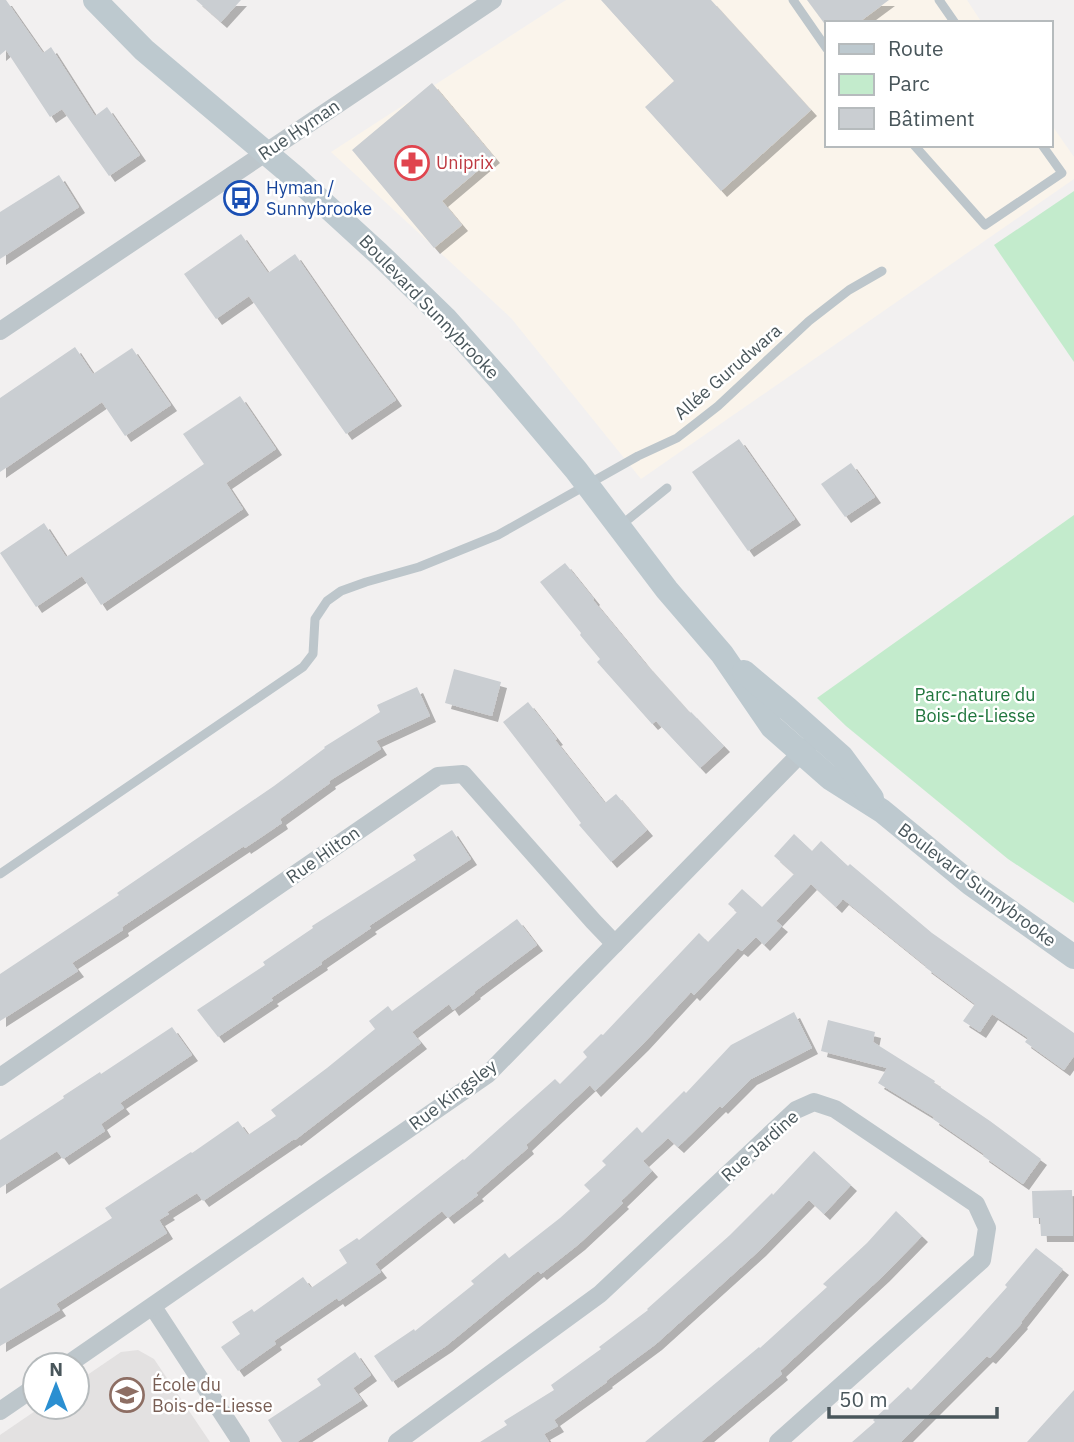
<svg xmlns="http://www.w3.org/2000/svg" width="1074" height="1442" font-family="'IBM Plex Sans',sans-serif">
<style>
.commercial{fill:#faf4eb}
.education{fill:#e3e1e1}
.green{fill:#c3ebcc}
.building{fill:#caced2;filter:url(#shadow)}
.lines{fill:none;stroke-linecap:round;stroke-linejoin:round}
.lane{stroke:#bdc6cb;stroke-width:9}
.street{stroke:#bdc6cb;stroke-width:18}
.secondary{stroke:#bdc9cf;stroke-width:24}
.labels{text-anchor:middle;stroke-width:5;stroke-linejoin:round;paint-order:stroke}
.street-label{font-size:18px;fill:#49565b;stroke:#fff}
.health-label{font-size:18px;fill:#be3a42;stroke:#fff;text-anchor:start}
.transit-label{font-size:18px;fill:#164399;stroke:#fff;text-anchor:start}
.park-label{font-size:18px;fill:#20763d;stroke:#fff}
.education-label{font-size:18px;fill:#785e54;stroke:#fff;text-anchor:start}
</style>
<defs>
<filter id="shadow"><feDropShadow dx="6" dy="6" stdDeviation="0" flood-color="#0004"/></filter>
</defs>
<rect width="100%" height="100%" fill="#f2f0f0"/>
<path class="commercial" d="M566 0H967L982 23H827V145H1051V124L1074 157V179L641 479 511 318 331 152Z"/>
<path class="education" d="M138 1350 154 1359 210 1442H0V1435L41 1407H77V1382L121 1352Z"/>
<g class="green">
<path d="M1074 191V362L994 245Z"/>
<path d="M1074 515V903L1008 859 846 726 817 698Z"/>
</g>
<g class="building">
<path d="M0 0H6L43 53 51 47 95 116 107 107 140 155 109 176 62 109 50 117 6 50 0 55Z"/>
<path d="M196 0H241L221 22Z"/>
<path d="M601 0H711L811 110 721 191 645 107 674 81Z"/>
<path d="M807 0H889L858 23H824Z"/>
<path d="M432 83 494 157 442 201 462 225 434 248 352 150Z"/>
<path d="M59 175 79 207 0 259V212Z"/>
<path d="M241 234 268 273 295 254 396 400 346 434 249 296 216 319 184 274Z"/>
<path d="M75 347 93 374 132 348 171 405 125 436 102 402 0 472V398Z"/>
<path d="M240 396 276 449 226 483 243 509 101 605 82 576 36 607 0 553 44 523 66 557 204 464 183 434Z"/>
<path d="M739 439 795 519 748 551 692 472Z"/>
<path d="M851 463 875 497 845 517 821 484Z"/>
<path d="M565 563 594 599 593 600 645 663 690 713 691 712 724 746 700 768 656 721 652 724 597 662 600 659 580 635 581 633 540 582Z"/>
<path d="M454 669 501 682 492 716 445 703Z"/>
<path d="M417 687 430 716 376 741 381 749 329 781 330 783 280 819 282 823 245 848 244 846 122 927 123 930 72 963 78 971 0 1021V974L119 895 117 893 274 786 325 748 324 747 380 712 377 705Z"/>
<path d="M528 702 557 739 555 740 605 803 616 794 647 830 611 862 579 825 581 823 503 722Z"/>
<path d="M452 830 471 859 369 926 371 928 321 962 322 964 271 998 273 1000 218 1037 197 1010 265 965 263 962 313 928 312 926 416 860 413 855Z"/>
<path d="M794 834 812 851 821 841 848 866 850 864 932 933 1074 1033V1056L1064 1070 1025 1042 1028 1038 992 1014 980 1032 963 1021 975 1004 925 967 926 966 843 899 836 907 811 884 776 921 782 926 764 945 756 937 742 951 738 948 694 995 691 992 643 1044 595 1091 590 1085 526 1145 528 1148 476 1193 478 1195 448 1218 442 1211 375 1264 381 1272 339 1301 337 1298 274 1341 276 1344 238 1371 221 1347 240 1334 232 1322 252 1309 254 1312 303 1277 311 1288 347 1263 339 1250 357 1238 359 1240 463 1159 464 1160 555 1079 560 1084 587 1057 583 1052 601 1034 603 1035 699 933 708 942 737 912 728 904 742 889 762 907 794 874 774 856Z"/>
<path d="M517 919 537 945 474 992 475 993 453 1010 449 1004 412 1032 421 1043 295 1140 294 1139 203 1201 197 1193 167 1212 169 1214 159 1220 167 1233 56 1304 60 1310 0 1346V1289L112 1218 105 1208 191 1152 192 1153 238 1121 248 1135 276 1116 271 1110 327 1068 375 1029 369 1021 388 1006 392 1011Z"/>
<path d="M794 1012 812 1048 751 1079 722 1108 720 1106 678 1147 668 1138 643 1161 652 1171 621 1201 623 1203 579 1244 541 1274 538 1271 446 1346 392 1382 374 1356 414 1329 415 1331 474 1284 471 1281 505 1253 509 1258 560 1218 590 1191 584 1185 606 1165 602 1161 637 1127 642 1133 684 1091 686 1093 731 1045Z"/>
<path d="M828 1020 875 1032 873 1042 935 1081 934 1083 990 1121 1041 1159 1023 1184 983 1156 984 1154 933 1119 934 1117 878 1083 887 1068 821 1051Z"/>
<path d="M172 1027 192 1055 120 1103 124 1108 101 1124 105 1131 63 1159 57 1151 0 1188V1140L64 1098 63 1096 100 1072 101 1074Z"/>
<path d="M814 1151 851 1185 824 1214 809 1200 760 1250 656 1344 606 1381 607 1382 554 1420 558 1426 544 1434 549 1442H480L507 1425 504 1421 554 1390 551 1385 601 1349 599 1347 648 1310 647 1309 730 1235 772 1193 773 1195Z"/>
<path d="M1072 1190 1073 1236H1041L1040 1218H1033L1032 1191Z"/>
<path d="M896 1211 922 1236 884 1275 780 1371 782 1374 701 1442H645L759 1347 760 1348 827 1287 823 1284 867 1243Z"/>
<path d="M1036 1248 1063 1269 1021 1322 1022 1323 990 1358 987 1356 901 1442H852L875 1422 873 1420 908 1387 911 1390 964 1335 1007 1287 1005 1285Z"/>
<path d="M355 1352 371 1375 353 1388 362 1400 297 1442H282L268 1420 321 1385 317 1379Z"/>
<path d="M1074 1390V1442H1027Z"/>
</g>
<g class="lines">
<g class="lane">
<path d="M793 0 827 49"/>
<path d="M939 0 955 23"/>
<path d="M914 145 985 225 1062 173 1042 145"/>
<path d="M620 526 667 488"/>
<path d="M0 874 303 667 313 654 315 619 327 601 341 591 366 582 419 567 498 535 638 456 677 438 718 406 809 321 849 290 882 271"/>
</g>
<g class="street">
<path d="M0 331 493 0"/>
<path d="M0 1077 438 776 463 774 593 921 615 944"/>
<path d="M153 1307 241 1442"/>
<path d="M67 1365 488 1074 808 746"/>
<path d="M0 1411 35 1387"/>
<path d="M397 1442 600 1294 796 1110 814 1102 835 1109 976 1204 987 1228 982 1260 778 1442"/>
</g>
<g class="secondary">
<path d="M95 0 144 50 297 179 378 253 445 318 500 380 576 470 667 590 722 654 772 727 830 778 882 811 971 884 1074 957"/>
<path d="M744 672 788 709 842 757 872 798"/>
</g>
</g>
<defs>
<g id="pharmacy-ring" transform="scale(1.75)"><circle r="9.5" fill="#fff" stroke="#e0444e" stroke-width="1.5"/><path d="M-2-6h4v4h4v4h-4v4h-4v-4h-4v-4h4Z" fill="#e0444e"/></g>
<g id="bus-ring" transform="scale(1.75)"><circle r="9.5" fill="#fff" stroke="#1a4fb4" stroke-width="1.5"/><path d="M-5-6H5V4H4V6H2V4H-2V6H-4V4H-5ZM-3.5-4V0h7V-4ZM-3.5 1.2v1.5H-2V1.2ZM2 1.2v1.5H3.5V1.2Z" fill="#1a4fb4"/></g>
<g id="school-ring" transform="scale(1.75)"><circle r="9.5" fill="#fff" stroke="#8d6e63" stroke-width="1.5"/><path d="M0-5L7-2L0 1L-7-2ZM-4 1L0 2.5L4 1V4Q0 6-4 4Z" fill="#8d6e63"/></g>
</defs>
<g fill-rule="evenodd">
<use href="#pharmacy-ring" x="412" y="163"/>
<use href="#bus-ring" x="241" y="198"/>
<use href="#school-ring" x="127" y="1395"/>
</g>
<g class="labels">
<g class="street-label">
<text transform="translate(299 130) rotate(-34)" y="6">Rue Hyman</text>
<text transform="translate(429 307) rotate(46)" y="6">Boulevard Sunnybrooke</text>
<text transform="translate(728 372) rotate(-41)" y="6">Allée Gurudwara</text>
<text transform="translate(323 855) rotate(-35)" y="6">Rue Hilton</text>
<text transform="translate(977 885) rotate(37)" y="6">Boulevard Sunnybrooke</text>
<text transform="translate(453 1095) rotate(-37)" y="6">Rue Kingsley</text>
<text transform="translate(760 1146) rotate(-42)" y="6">Rue Jardine</text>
</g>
<g class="health-label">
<text x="436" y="169">Uniprix</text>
</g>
<g class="transit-label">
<text x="266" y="194">Hyman /<tspan x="266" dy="21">Sunnybrooke</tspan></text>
</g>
<g class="park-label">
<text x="975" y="701">Parc-nature du<tspan x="975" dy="21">Bois-de-Liesse</tspan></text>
</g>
<g class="education-label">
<text x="152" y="1391">École du<tspan x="152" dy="21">Bois-de-Liesse</tspan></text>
</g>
</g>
<rect x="825" y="21" width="228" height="126" fill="#ffffff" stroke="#b6bbbd" stroke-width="2"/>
<rect x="839" y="44" width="35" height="10" fill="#bdc9cf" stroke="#b6bbbd" stroke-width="2"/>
<text x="888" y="56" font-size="21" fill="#49565b">Route</text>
<rect x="839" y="74" width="35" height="21" fill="#c3ebcc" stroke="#b6bbbd" stroke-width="2"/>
<text x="888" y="91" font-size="21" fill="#49565b">Parc</text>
<rect x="839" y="108" width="35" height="21" fill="#caced2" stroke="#b6bbbd" stroke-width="2"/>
<text x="888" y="126" font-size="21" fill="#49565b">Bâtiment</text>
<g transform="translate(56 1386)"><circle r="33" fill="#ffffff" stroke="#b6bbbd" stroke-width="2"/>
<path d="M0-5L12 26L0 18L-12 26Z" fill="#2b8fd1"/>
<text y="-10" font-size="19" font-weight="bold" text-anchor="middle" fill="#49565b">N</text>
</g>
<path d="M829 1407v10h168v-10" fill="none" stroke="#49565b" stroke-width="3.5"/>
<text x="839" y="1407" font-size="21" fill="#49565b" stroke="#ffffff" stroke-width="5" paint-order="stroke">50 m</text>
</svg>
